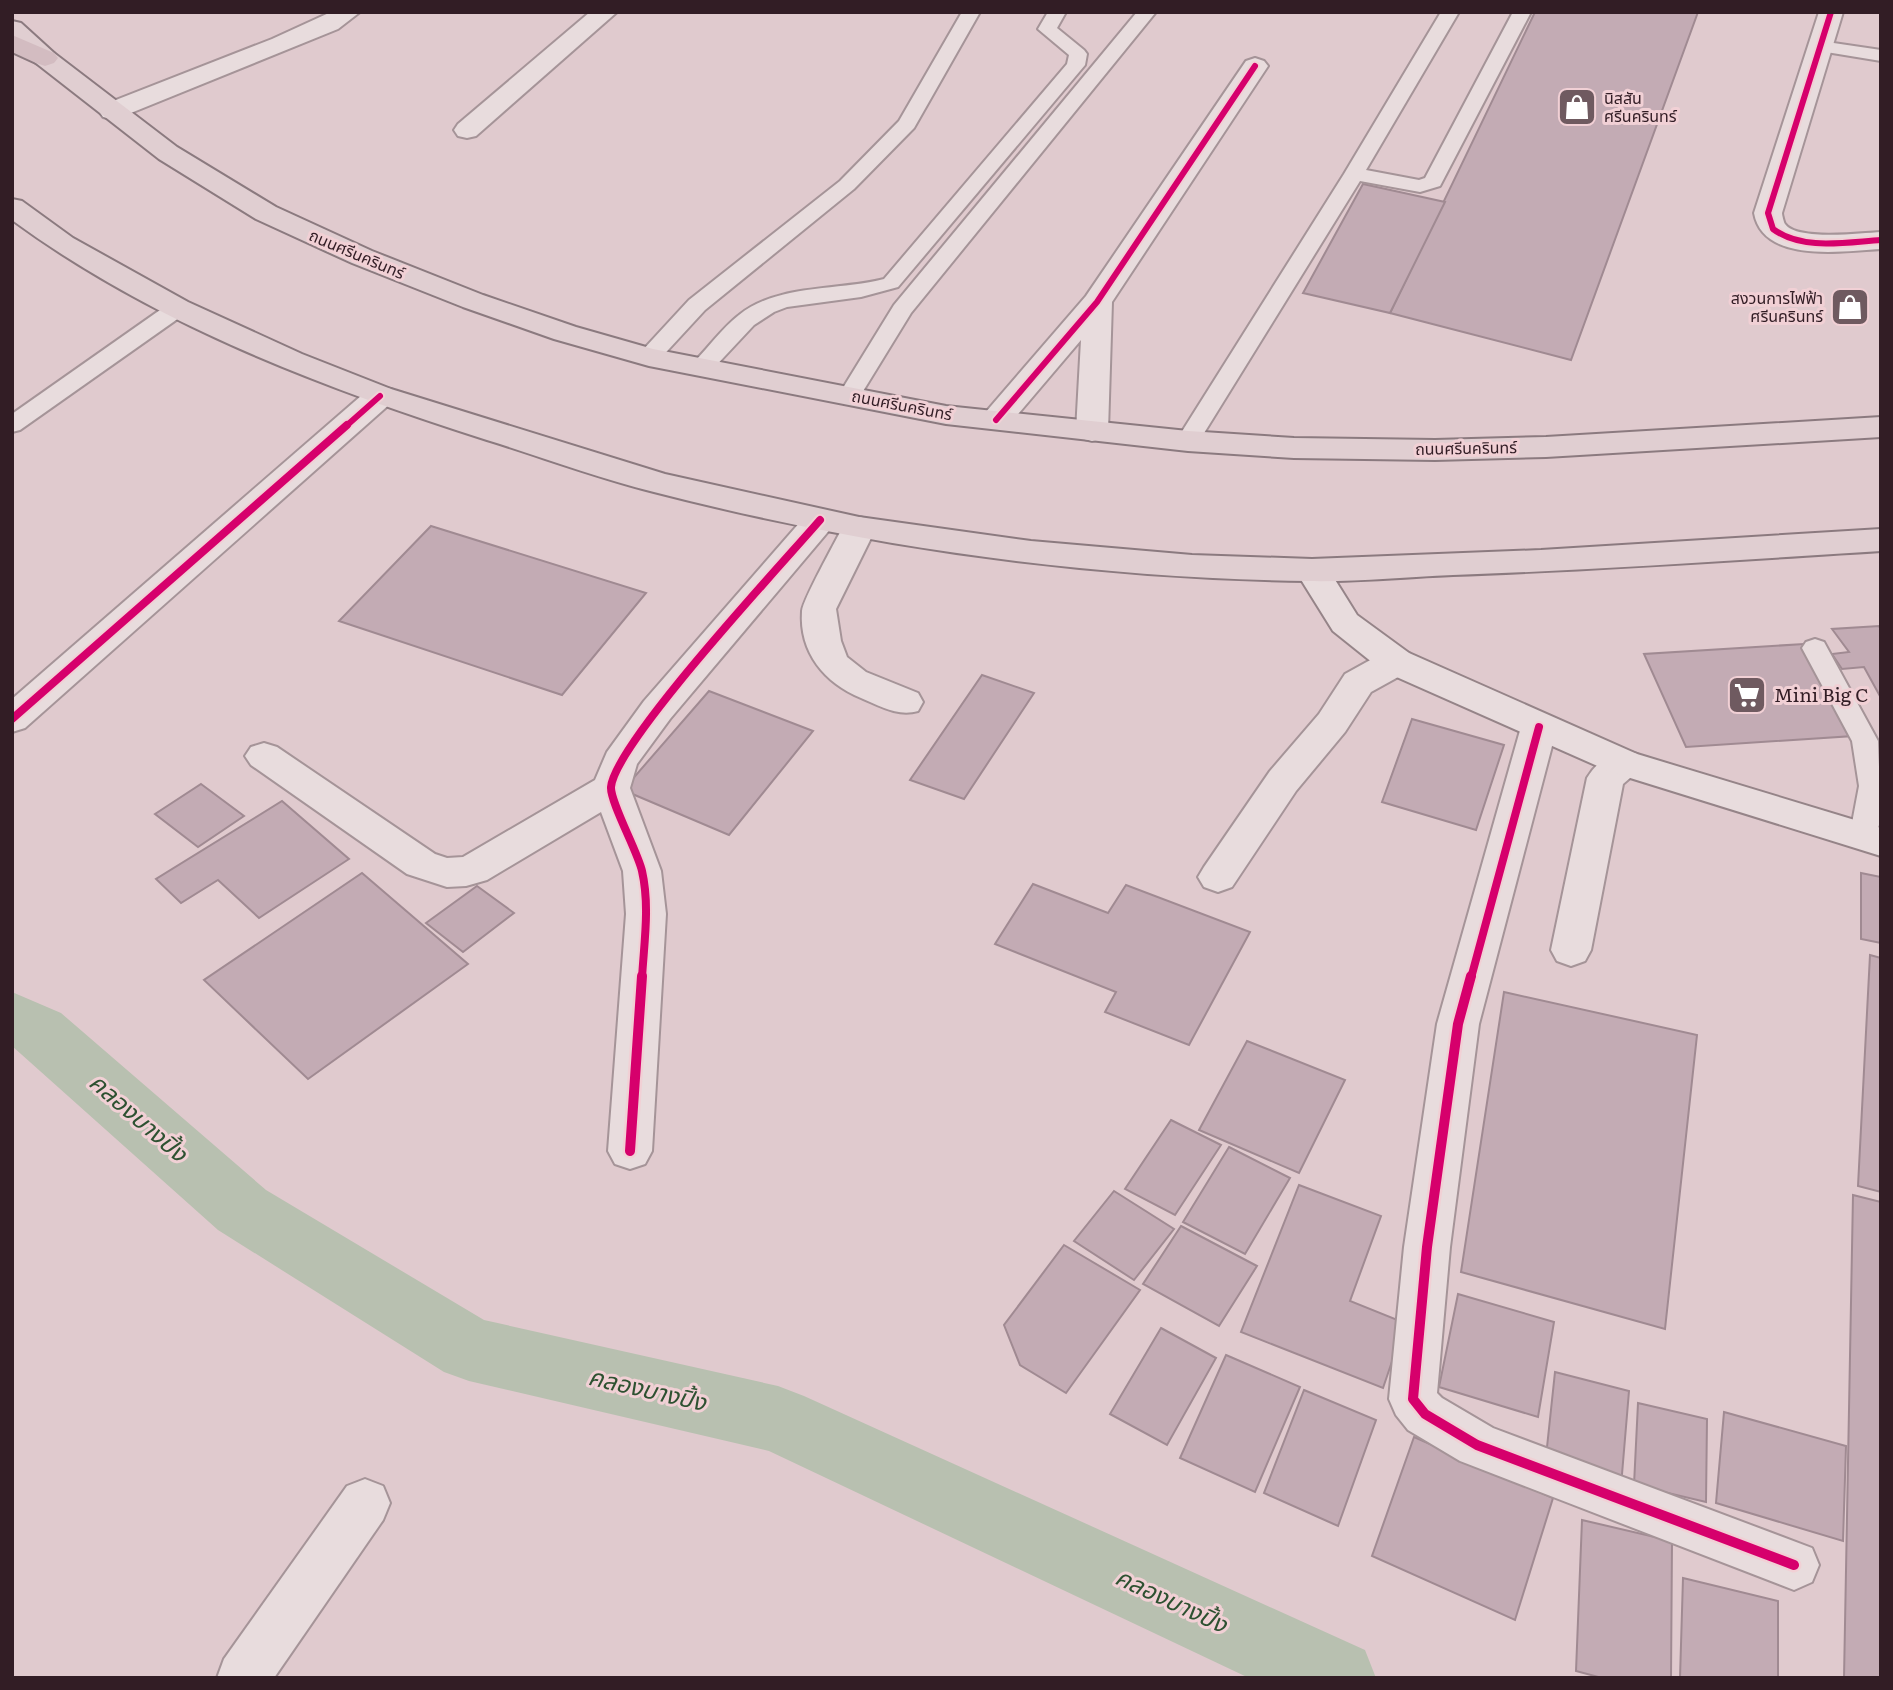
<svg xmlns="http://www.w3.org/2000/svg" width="1893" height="1690" font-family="Literata,'Noto Sans Thai',serif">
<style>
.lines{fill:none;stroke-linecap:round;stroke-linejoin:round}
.canal{fill:#b8c0b0;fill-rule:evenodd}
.building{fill:#c3abb4;stroke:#a08a92;stroke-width:2}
.lane-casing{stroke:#a59498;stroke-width:4}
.street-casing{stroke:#a59498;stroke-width:4}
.secondary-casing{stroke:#958488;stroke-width:4}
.primary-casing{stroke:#8b7a7f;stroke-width:4}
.highway-casing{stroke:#8b7a7f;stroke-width:4}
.lane{fill:#e8dcdd;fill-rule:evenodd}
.street{fill:#e8dcdd;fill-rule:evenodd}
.secondary{fill:#e8dcdd;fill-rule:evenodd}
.primary{fill:#e0ced1;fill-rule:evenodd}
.highway{fill:#d3bcc1;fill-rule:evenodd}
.cycleway-far2-casing{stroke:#f1d0d5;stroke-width:10}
.cycleway-far1-casing{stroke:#f1d0d5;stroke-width:12}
.cycleway-casing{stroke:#f1d0d5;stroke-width:15}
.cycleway-far2{stroke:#d6006c;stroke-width:6}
.cycleway-far1{stroke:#d6006c;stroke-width:8}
.cycleway{stroke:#d6006c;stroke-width:10}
.labels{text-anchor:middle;stroke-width:6;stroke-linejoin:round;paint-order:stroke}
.far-poi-label{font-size:16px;fill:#321d25;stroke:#f1d0d5;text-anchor:start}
.far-street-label{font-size:16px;fill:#321d25;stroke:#f1d0d5}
.poi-label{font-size:19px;fill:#321d25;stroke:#f1d0d5;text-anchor:start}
.near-water-label{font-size:24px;font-style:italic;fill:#2e5131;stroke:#f1d0d5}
</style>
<rect width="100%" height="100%" fill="#e0cace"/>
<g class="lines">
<path class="canal" d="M12 992 61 1013 266 1190 484 1320 778 1386 804 1396 1365 1650 1376 1678H1249L769 1451 469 1381 444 1372 218 1230 12 1046Z"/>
</g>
<g class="building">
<path d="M1535 12H1698L1571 360 1390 313Z"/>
<path d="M1363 184 1445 202 1390 313 1303 293Z"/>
<path d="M431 526 646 593 562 695 339 621Z"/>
<path d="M1879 626 1881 630V698L1864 667 1842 669 1832 654 1849 652 1832 629Z"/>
<path d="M1804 644 1853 736 1686 747 1644 654Z"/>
<path d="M982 675 1034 693 964 799 910 780Z"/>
<path d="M709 691 813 731 729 835 623 790Z"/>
<path d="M1412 719 1504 745 1476 830 1382 802Z"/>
<path d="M201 784 244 816 198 847 155 814Z"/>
<path d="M282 801 349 859 259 918 218 880 181 903 156 879Z"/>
<path d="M362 873 468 964 308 1079 204 980Z"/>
<path d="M1861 873 1881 877V943L1861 939Z"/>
<path d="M1033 884 1108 913 1126 885 1250 932 1189 1045 1105 1012 1116 992 995 944Z"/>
<path d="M477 886 514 913 463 952 426 923Z"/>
<path d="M1870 955 1881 958V1192L1858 1186Z"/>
<path d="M1504 992 1697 1035 1665 1329 1461 1272Z"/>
<path d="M1247 1041 1345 1080 1299 1173 1199 1130Z"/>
<path d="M1171 1120 1221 1145 1175 1215 1125 1189Z"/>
<path d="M1229 1147 1290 1178 1245 1254 1183 1222Z"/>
<path d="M1299 1185 1381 1216 1350 1301 1405 1323 1383 1388 1241 1332Z"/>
<path d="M1114 1191 1174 1229 1134 1280 1074 1241Z"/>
<path d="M1853 1195 1881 1202V1678H1844Z"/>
<path d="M1181 1226 1257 1266 1219 1326 1143 1284Z"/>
<path d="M1064 1245 1140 1290 1066 1393 1020 1365 1004 1325Z"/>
<path d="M1458 1294 1554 1322 1538 1417 1439 1387Z"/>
<path d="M1161 1328 1216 1358 1167 1445 1110 1414Z"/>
<path d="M1226 1355 1300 1387 1255 1492 1180 1458Z"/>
<path d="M1555 1372 1629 1391 1621 1486 1545 1466Z"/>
<path d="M1304 1390 1376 1420 1338 1526 1264 1493Z"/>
<path d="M1638 1403 1707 1419 1706 1502 1634 1485Z"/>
<path d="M1724 1412 1846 1446 1843 1541 1716 1503Z"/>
<path d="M1414 1437 1553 1498 1515 1620 1372 1556Z"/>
<path d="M1582 1520 1672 1541 1671 1678H1602L1576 1671Z"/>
<path d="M1683 1578 1778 1601V1678H1680Z"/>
</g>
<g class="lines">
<g class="lane-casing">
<g id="lane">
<path d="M962 12H980L914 128 854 189 705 310 657 362H641L638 357 641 352 689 300 840 181 899 121Z"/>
<path d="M1048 12H1066L1057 28 1084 50 1087 54 1085 65 898 287 861 297 787 307 774 312 754 325 710 372H694L691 367 694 362C709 347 722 328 739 315 777 284 837 291 884 279L1067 64 1069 55 1038 29Z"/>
<path d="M1137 12H1156L911 313 857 401H841L838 396 894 305Z"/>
<path d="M1441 12H1459L1366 170 1419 180 1425 178 1513 12H1531L1440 186 1420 192 1360 181 1196 446H1180L1176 441 1344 174Z"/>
<path d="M1820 41 1881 50V61L1814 50 1811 46 1814 42Z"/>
<path d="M178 302 186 303 189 308 186 313 20 430 12 432V414L170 303Z"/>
<path d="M1815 639 1824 642 1878 741 1881 818 1873 846 1863 849 1853 846 1849 839 1859 786 1852 741 1802 648 1806 642Z"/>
</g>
</g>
<g class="street-casing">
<g id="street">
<path d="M331 12H360L338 29 121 117 112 119 103 117 99 111 103 105 272 39Z"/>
<path d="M590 12H617L476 136 467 138 458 136 454 130 458 124Z"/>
<path d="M1819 12H1843L1782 213C1782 215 1784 223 1785 224 1797 241 1861 233 1881 232V249C1843 251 1763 264 1754 213Z"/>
<path d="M1255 58 1264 61 1268 66 1112 302 1108 431 1103 438 1092 441 1081 438 1076 431 1081 340 1007 427 996 429 985 427 980 420 985 413 1086 296 1246 61Z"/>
<path d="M380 387 391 389 395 396 391 403 25 728 12 732V699L369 389Z"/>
<path d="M820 509 832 513 837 520 832 527 670 719 637 764 630 788 661 871 666 914 652 1151 645 1164 630 1169 615 1164 608 1151 626 914 623 871 601 812 487 880 466 886 447 887 407 874 251 765 245 756 251 747 264 743 277 747 435 854 447 858 463 857 595 780 607 752 644 701 808 513Z"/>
<path d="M859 517 871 520 876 528 836 609 841 641 847 657 866 672 918 693 923 702 918 711C898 717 880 706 861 698 825 683 799 653 802 611 803 599 835 543 842 528L847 520Z"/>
<path d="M1396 650 1409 653 1414 662 1409 671 1371 692 1345 732 1296 791 1232 887 1218 892 1204 887 1198 877 1204 867 1270 771 1319 714 1345 674 1383 653Z"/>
<path d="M1539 714 1552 718 1557 727 1479 1024 1450 1247 1437 1393 1442 1398 1493 1428 1812 1548 1819 1565 1812 1582 1794 1590 1460 1461 1408 1430 1396 1415 1389 1399 1404 1247 1437 1024 1521 727 1526 718Z"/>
<path d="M1624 750 1637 754 1643 763 1637 772 1623 784 1591 950 1585 961 1571 966 1557 961 1551 950 1587 778C1596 763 1608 754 1624 750Z"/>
<path d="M365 1479 383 1486 390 1503 383 1520 274 1678H217L224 1659 347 1486Z"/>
</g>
</g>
<g class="secondary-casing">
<path id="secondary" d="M1312 559 1324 562 1357 615 1409 653 1637 754 1881 828V856L1611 772 1383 671 1333 631 1295 570 1300 562Z"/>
</g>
<g class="primary-casing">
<g id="primary">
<path d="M12 21 21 23 54 53 177 147 276 207 372 251 483 295 576 327 653 349 946 406 1188 431 1294 438 1435 440 1546 437 1881 417V437L1546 457 1435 460 1294 458 1188 451 946 424 649 366 554 339 463 307 352 263 256 219 159 159 36 63 12 42Z"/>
<path d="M12 199 22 201 73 238 188 302 302 354 391 389 665 474 859 517 1031 541 1192 555 1312 559 1541 550 1881 529V551C1738 560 1596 570 1453 575 1405 577 1356 582 1308 581 1087 578 867 547 654 492 598 478 542 457 487 440 321 387 154 324 12 220Z"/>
</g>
</g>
<g class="highway-casing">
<path id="highway" d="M12 35 54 53 58 58 54 63 45 66 36 63 12 52Z"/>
</g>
<use href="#lane" class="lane"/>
<use href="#street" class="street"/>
<use href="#secondary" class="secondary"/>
<use href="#primary" class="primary"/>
<use href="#highway" class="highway"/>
<g class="cycleway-far2-casing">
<g id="cycleway-far2">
<path d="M1831 12 1768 213 1773 229C1802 251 1847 242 1881 240"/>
<path d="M996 420 1097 302 1255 66"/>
<path d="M345 427 380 396"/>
</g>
</g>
<g class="cycleway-far1-casing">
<g id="cycleway-far1">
<path d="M12 719 347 425"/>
<path d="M642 978C644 943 650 906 642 871 638 852 610 802 611 787 615 743 783 563 820 520"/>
<path d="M1471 978 1539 727"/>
</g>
</g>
<g class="cycleway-casing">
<g id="cycleway">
<path d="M1471 976 1458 1024 1427 1247 1413 1399 1425 1414 1477 1445 1794 1565"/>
<path d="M630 1151 642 976"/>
</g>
</g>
<use href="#cycleway-far2" class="cycleway-far2"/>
<use href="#cycleway-far1" class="cycleway-far1"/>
<use href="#cycleway" class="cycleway"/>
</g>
<defs>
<g id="shop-square" transform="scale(2.0125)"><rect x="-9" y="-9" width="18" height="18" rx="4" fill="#6f5a60" stroke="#f1d0d5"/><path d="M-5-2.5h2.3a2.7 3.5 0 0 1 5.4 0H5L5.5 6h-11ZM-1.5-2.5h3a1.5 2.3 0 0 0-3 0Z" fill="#fff"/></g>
<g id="supermarket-square" transform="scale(2.0125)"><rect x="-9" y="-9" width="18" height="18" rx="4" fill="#6f5a60" stroke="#f1d0d5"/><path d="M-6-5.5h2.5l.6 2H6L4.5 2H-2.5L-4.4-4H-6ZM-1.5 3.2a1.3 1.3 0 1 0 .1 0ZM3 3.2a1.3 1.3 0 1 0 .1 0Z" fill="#fff"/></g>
</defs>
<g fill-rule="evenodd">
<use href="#shop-square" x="1577" y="107"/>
<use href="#shop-square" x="1850" y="307"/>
<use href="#supermarket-square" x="1747" y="695"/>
</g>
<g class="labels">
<g class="far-poi-label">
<text x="1604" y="104">นิสสัน<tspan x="1604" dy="18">ศรีนครินทร์</tspan></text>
<text x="1823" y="304" text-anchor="end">สงวนการไฟฟ้า<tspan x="1823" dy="18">ศรีนครินทร์</tspan></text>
</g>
<g class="far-street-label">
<text transform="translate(357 254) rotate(23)" y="6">ถนนศรีนครินทร์</text>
<text transform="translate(902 405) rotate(11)" y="6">ถนนศรีนครินทร์</text>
<text transform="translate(1466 448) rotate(-1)" y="6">ถนนศรีนครินทร์</text>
</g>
<g class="poi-label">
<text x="1774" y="702">Mini Big C</text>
</g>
<g class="near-water-label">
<text transform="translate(138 1118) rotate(41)" y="8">คลองบางปิ้ง</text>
<text transform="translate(647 1390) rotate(13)" y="8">คลองบางปิ้ง</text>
<text transform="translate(1171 1601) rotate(25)" y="8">คลองบางปิ้ง</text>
</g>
</g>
<rect width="1893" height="1690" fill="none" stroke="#321d25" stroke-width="28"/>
</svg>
